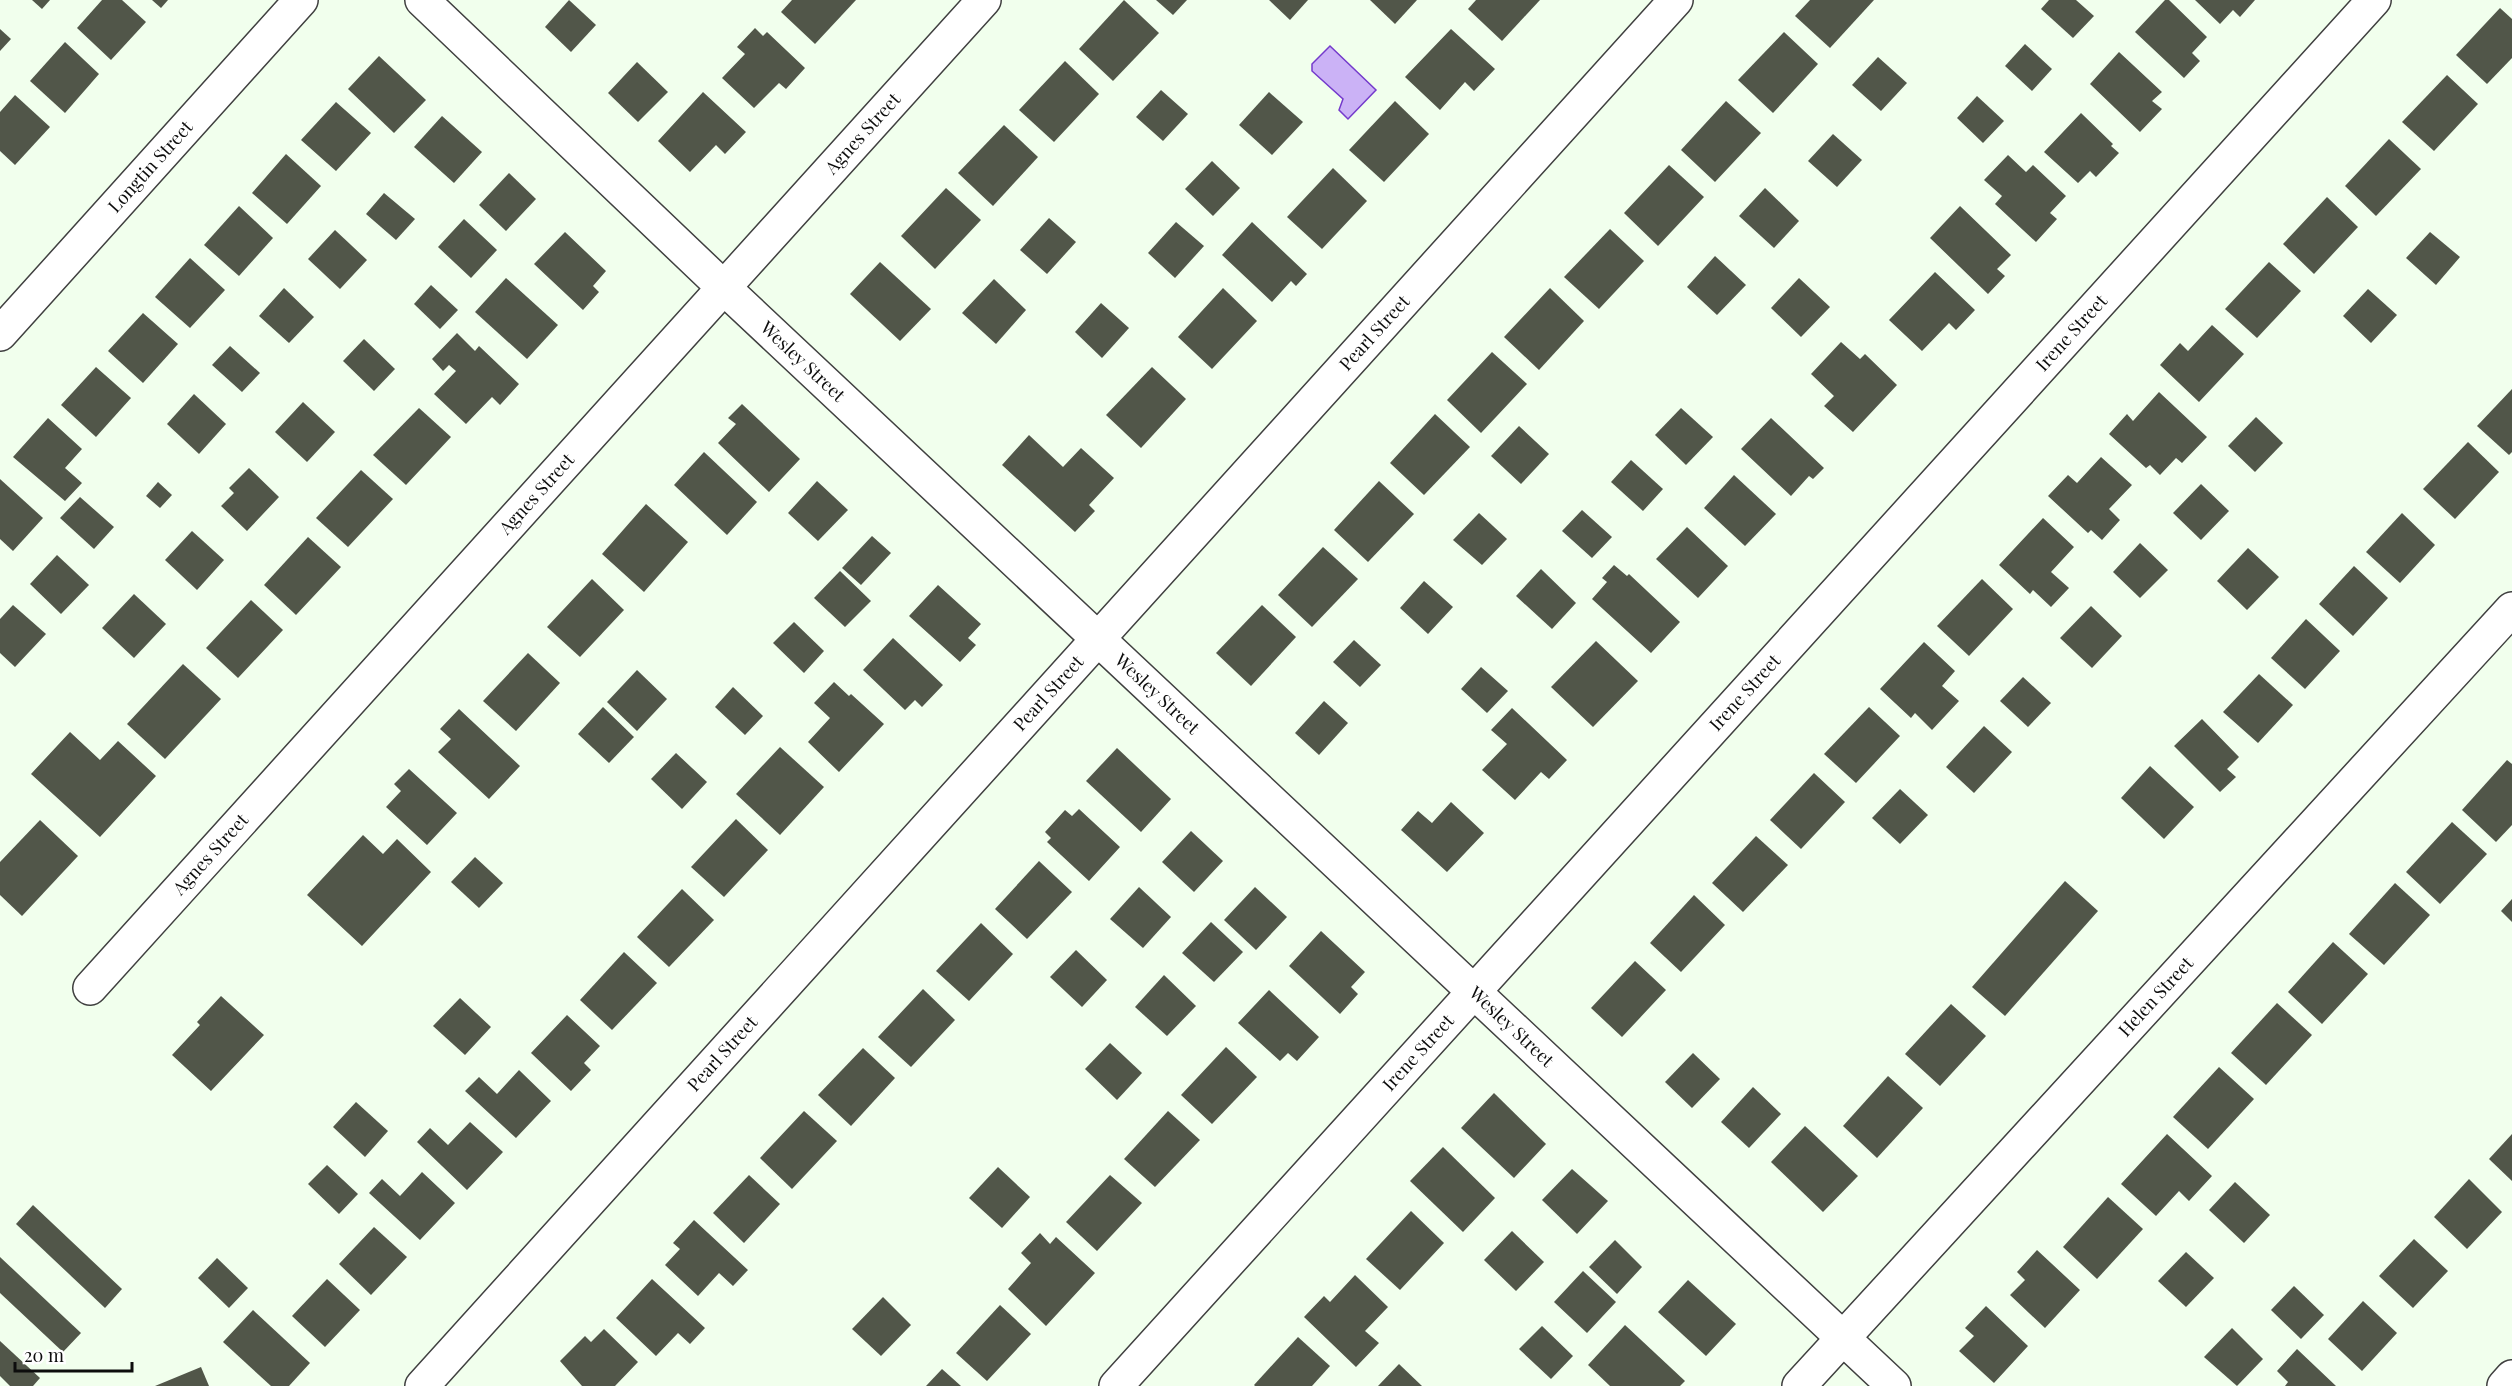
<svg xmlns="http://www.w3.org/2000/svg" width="2512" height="1386" font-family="'Playfair Display',serif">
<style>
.water{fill:#cbb2f6;stroke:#743acc;stroke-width:1.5}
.building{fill:#515649}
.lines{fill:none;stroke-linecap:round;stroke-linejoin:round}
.minor-casing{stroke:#404040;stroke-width:36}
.minor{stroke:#fff;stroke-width:33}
.labels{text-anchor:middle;stroke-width:6;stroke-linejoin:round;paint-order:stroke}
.street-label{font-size:18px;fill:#0d0d0d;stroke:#fff}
</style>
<rect width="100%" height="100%" fill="#f1ffed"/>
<path class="water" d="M1330 46 1376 90 1348 119 1339 110 1343 99 1312 71V64Z"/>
<g class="building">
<path d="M32 0H50L42 9Z"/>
<path d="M102 0H122L146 22 111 60 77 28Z"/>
<path d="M152 0H168L161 8Z"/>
<path d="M569 0 596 25 571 52 545 27Z"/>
<path d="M792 0H856L815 44 781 12Z"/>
<path d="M1124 0 1159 33 1113 81 1079 49Z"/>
<path d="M1156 0H1187L1173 15Z"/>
<path d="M1269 0H1308L1290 20Z"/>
<path d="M1370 0H1417L1395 24Z"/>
<path d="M1476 0H1540L1502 41 1468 9Z"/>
<path d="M1810 0H1874L1830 48 1795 16Z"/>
<path d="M2049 0H2076L2094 16 2073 38 2041 9Z"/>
<path d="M2165 0H2169L2207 37 2192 53 2200 61 2184 78 2135 32Z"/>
<path d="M2195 0H2255L2240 17 2233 10 2220 24Z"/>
<path d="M2500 8 2512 19V58L2487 84 2456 55Z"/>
<path d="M755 28 763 36 767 32 805 68 786 89 779 83 754 108 722 78 745 54 737 47Z"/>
<path d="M0 29 11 39 0 51Z"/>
<path d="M1451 29 1495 69 1474 91 1465 82 1440 110 1405 77Z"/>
<path d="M1784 32 1818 64 1773 113 1738 80Z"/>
<path d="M65 42 99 74 65 113 30 81Z"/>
<path d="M2025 44 2052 69 2032 91 2005 66Z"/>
<path d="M2119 52 2162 92 2152 101 2162 109 2140 132 2090 84Z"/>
<path d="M379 56 426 100 394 133 348 89Z"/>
<path d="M1878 57 1907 83 1881 111 1852 85Z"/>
<path d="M1065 61 1099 94 1054 142 1019 110Z"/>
<path d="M637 62 668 92 638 122 608 93Z"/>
<path d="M2447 75 2478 104 2434 151 2402 122Z"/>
<path d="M1161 90 1188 114 1163 141 1136 117Z"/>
<path d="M703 92 746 132 725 154 716 145 690 172 658 141Z"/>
<path d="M1269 92 1303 122 1272 155 1239 125Z"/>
<path d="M15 95 50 127 15 165 0 151V112Z"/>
<path d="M1977 96 2004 121 1983 143 1957 118Z"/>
<path d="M1395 101 1429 134 1384 182 1349 150Z"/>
<path d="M1726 101 1761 133 1715 182 1681 150Z"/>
<path d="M336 102 371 133 336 171 301 140Z"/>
<path d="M2081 113 2113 144 2111 146 2119 153 2096 177 2090 171 2078 183 2044 152Z"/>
<path d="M442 116 482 152 454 183 414 147Z"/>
<path d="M1004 125 1038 157 993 206 958 173Z"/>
<path d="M1833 134 1862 160 1837 187 1808 161Z"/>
<path d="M2389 139 2421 169 2376 216 2345 186Z"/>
<path d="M286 154 321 186 287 224 252 193Z"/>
<path d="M2008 155 2026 172 2033 165 2066 196 2050 213 2057 219 2036 242 1995 204 2002 196 1984 180Z"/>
<path d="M1212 161 1240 188 1213 216 1185 189Z"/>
<path d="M1669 165 1704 197 1658 246 1624 213Z"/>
<path d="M1333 168 1367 201 1322 249 1287 217Z"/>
<path d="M509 173 536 199 506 231 479 205Z"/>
<path d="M946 188 981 220 935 269 901 236Z"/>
<path d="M1765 188 1799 221 1774 248 1739 216Z"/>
<path d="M384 193 415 219 396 240 366 214Z"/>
<path d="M2327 197 2358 227 2314 274 2283 244Z"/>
<path d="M239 206 273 238 239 276 204 245Z"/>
<path d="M1960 206 2011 255 1997 269 2005 276 1988 294 1930 238Z"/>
<path d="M1049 218 1076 242 1047 274 1020 250Z"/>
<path d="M464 219 497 250 471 278 438 247Z"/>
<path d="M1176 222 1204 246 1175 278 1148 253Z"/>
<path d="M1252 222 1307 274 1296 286 1291 281 1272 302 1222 255Z"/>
<path d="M1610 229 1644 261 1599 309 1564 277Z"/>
<path d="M335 230 367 260 340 289 308 259Z"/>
<path d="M565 232 606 271 593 286 599 292 583 310 534 264Z"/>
<path d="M2430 232 2460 257 2436 285 2406 258Z"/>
<path d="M1715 256 1746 285 1717 315 1687 287Z"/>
<path d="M190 258 225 290 190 328 155 297Z"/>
<path d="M880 262 931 309 900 341 850 294Z"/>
<path d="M2269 262 2301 291 2257 338 2225 309Z"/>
<path d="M1935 272 1975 310 1956 330 1949 323 1922 351 1889 320Z"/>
<path d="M506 278 558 325 527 359 475 312Z"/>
<path d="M1799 278 1830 307 1801 337 1771 308Z"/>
<path d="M994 279 1026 310 996 344 962 313Z"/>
<path d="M431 285 458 310 440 329 414 304Z"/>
<path d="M284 288 314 317 289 343 259 316Z"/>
<path d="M1223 288 1257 321 1212 369 1178 337Z"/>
<path d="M1550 288 1584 321 1539 370 1504 337Z"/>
<path d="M2368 289 2397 315 2371 343 2343 316Z"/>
<path d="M1101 303 1129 328 1102 358 1075 332Z"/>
<path d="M143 313 178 344 143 383 108 351Z"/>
<path d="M2212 325 2244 354 2199 402 2160 365 2180 343 2188 351Z"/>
<path d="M457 333 475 351 479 346 519 384 500 405 492 397 466 424 434 394 456 371 449 365 443 371 432 359Z"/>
<path d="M364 339 395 369 374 391 343 361Z"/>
<path d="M1841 342 1860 359 1865 354 1897 385 1853 432 1824 406 1834 396 1811 374Z"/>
<path d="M230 346 260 373 242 392 212 365Z"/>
<path d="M1492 352 1527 384 1481 433 1447 400Z"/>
<path d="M96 367 131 398 96 437 61 405Z"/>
<path d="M1152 367 1186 399 1141 448 1106 415Z"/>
<path d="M2512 389V452L2509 455 2477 426Z"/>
<path d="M2159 392 2207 437 2182 463 2176 458 2160 475 2150 465 2146 468 2109 434 2127 414 2133 421Z"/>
<path d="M194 394 226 424 199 454 167 424Z"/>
<path d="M303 402 335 432 307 462 275 432Z"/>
<path d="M742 404 800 459 769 492 718 443 736 424 728 418Z"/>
<path d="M419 408 451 437 406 485 373 455Z"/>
<path d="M1681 408 1713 437 1686 465 1655 435Z"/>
<path d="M1435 414 1470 447 1424 495 1390 463Z"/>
<path d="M2256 417 2283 443 2255 472 2228 446Z"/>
<path d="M48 418 82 449 65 468 82 483 65 501 13 457Z"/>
<path d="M1771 418 1824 468 1813 479 1809 476 1791 496 1741 449Z"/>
<path d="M1519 426 1549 454 1521 484 1491 456Z"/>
<path d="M1029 435 1063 467 1081 448 1114 478 1089 505 1095 511 1075 532 1002 465Z"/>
<path d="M2468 442 2499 472 2455 519 2423 489Z"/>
<path d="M704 452 757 502 727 535 674 485Z"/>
<path d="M2101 457 2132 485 2109 509 2120 520 2102 540 2091 530 2088 533 2048 496 2068 475 2077 483Z"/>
<path d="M1631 460 1663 489 1643 511 1611 482Z"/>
<path d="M249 468 279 497 247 531 221 506 234 493 229 488Z"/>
<path d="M361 470 393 499 348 547 316 518Z"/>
<path d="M1734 475 1776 514 1745 546 1704 508Z"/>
<path d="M0 479 43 518 13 551 0 539Z"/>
<path d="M817 481 848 510 818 541 788 513Z"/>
<path d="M1379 481 1414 514 1368 562 1334 530Z"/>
<path d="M158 482 172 495 160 508 146 496Z"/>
<path d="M2201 484 2229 511 2201 540 2173 513Z"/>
<path d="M80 497 114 527 94 549 60 518Z"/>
<path d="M646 504 688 542 644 592 602 554Z"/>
<path d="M1582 510 1612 537 1592 558 1562 531Z"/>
<path d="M1479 513 1507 539 1482 565 1453 540Z"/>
<path d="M2402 513 2435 545 2400 583 2366 552Z"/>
<path d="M2043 518 2074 547 2051 572 2069 588 2051 607 2033 590 2030 594 1999 565Z"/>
<path d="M1687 527 1728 566 1698 598 1656 559Z"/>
<path d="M192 531 224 560 197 590 165 560Z"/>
<path d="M872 536 891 553 861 585 842 568Z"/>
<path d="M308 537 341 567 296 615 264 585Z"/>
<path d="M2140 543 2168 570 2140 598 2113 572Z"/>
<path d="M1323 547 1358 579 1312 627 1278 595Z"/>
<path d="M2248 548 2279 577 2247 610 2217 581Z"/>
<path d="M57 555 89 585 61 614 30 584Z"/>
<path d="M1614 565 1627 576 1629 574 1680 622 1651 653 1592 599 1607 582 1602 578Z"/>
<path d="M2354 566 2388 598 2353 636 2319 604Z"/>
<path d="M1541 569 1576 603 1552 629 1516 596Z"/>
<path d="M840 571 871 601 845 627 814 598Z"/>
<path d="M592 579 624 610 580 657 547 627Z"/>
<path d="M1982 579 2013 609 1969 656 1937 626Z"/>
<path d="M1424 581 1453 607 1428 634 1400 608Z"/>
<path d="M938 585 981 624 968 638 976 645 960 662 909 616Z"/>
<path d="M134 594 166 624 134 658 102 628Z"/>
<path d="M251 600 283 630 238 678 206 648Z"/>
<path d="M13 605 46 634 15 667 0 653V619Z"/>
<path d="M1262 605 1296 637 1251 686 1216 653Z"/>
<path d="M2091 606 2122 636 2092 668 2060 638Z"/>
<path d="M2306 619 2340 651 2305 689 2271 658Z"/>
<path d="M794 622 824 651 804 673 773 643Z"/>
<path d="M893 638 943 685 922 707 915 700 905 710 863 670Z"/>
<path d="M1354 640 1381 665 1360 687 1333 662Z"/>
<path d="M1596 641 1638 681 1593 727 1551 687Z"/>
<path d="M1924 642 1955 671 1942 686 1959 701 1932 730 1915 713 1911 718 1880 689Z"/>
<path d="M528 653 560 683 516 731 483 701Z"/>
<path d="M183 664 221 699 165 759 127 724Z"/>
<path d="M1481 667 1508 691 1487 713 1461 689Z"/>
<path d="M637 670 667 699 637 731 607 702Z"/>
<path d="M2259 674 2293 705 2258 743 2223 712Z"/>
<path d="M2023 677 2051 703 2028 727 2000 701Z"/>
<path d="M834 682 849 696 851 694 884 724 839 772 808 742 830 718 814 703Z"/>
<path d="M733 687 763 716 745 735 715 707Z"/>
<path d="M1324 701 1348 723 1319 755 1295 733Z"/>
<path d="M603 707 634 737 609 763 578 734Z"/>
<path d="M1869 707 1900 736 1856 783 1824 754Z"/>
<path d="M1512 708 1567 760 1549 779 1541 772 1515 800 1482 770 1507 744 1491 730Z"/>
<path d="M459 709 520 766 489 799 438 752 451 739 440 729Z"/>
<path d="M2202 719 2239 757 2227 769 2236 777 2220 792 2174 746Z"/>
<path d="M1984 726 2012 752 1974 793 1946 767Z"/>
<path d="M70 732 100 760 118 741 156 776 100 837 31 774Z"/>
<path d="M780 747 824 787 780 835 736 794Z"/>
<path d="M1117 748 1171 799 1141 832 1086 781Z"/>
<path d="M676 753 707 782 682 809 651 779Z"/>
<path d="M2507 760 2512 764V825L2496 842 2462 810Z"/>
<path d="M2150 766 2194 807 2164 839 2121 798Z"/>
<path d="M409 769 457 813 427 845 386 807 401 791 394 784Z"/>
<path d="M1814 773 1845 802 1801 849 1770 820Z"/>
<path d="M1900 789 1928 815 1900 844 1872 818Z"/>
<path d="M1451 802 1484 833 1447 872 1401 830 1418 811 1432 823Z"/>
<path d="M1079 809 1120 847 1089 881 1047 842 1051 838 1045 832 1065 810 1072 816Z"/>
<path d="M736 819 768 850 724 897 691 867Z"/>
<path d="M40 820 78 856 22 916 0 895V862Z"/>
<path d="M2452 822 2487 854 2440 904 2406 872Z"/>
<path d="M1191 831 1223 861 1194 892 1162 862Z"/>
<path d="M363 835 383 854 397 839 431 872 362 946 307 895Z"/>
<path d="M1756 836 1788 865 1743 912 1712 883Z"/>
<path d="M475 857 503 883 479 908 451 882Z"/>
<path d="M1039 861 1072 892 1027 939 995 909Z"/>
<path d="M2065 881 2098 911 2005 1016 1972 987Z"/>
<path d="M2395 883 2430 915 2384 965 2349 934Z"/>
<path d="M1139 887 1171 917 1143 948 1110 919Z"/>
<path d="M1255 887 1287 917 1256 950 1224 920Z"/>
<path d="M682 889 714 920 669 967 637 937Z"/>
<path d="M1694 895 1725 925 1681 972 1650 943Z"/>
<path d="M2512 899V922L2501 911Z"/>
<path d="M1211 922 1243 952 1214 982 1182 953Z"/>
<path d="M981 923 1013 954 969 1001 936 971Z"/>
<path d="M1321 931 1365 972 1351 987 1358 994 1340 1014 1289 966Z"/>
<path d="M2333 942 2368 974 2322 1024 2288 992Z"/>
<path d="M1076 950 1107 980 1082 1007 1050 977Z"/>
<path d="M624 952 657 983 612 1030 580 1000Z"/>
<path d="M1635 961 1666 990 1622 1037 1591 1008Z"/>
<path d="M1164 975 1196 1006 1167 1036 1135 1007Z"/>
<path d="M923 989 955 1020 911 1067 878 1037Z"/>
<path d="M1269 990 1319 1037 1297 1061 1288 1053 1280 1061 1238 1023Z"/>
<path d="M221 996 264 1035 211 1091 172 1055 200 1025 197 1022Z"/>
<path d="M460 998 491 1027 465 1055 433 1026Z"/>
<path d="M2277 1003 2312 1035 2266 1085 2231 1053Z"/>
<path d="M1951 1004 1986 1036 1940 1086 1905 1054Z"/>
<path d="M567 1015 600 1046 584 1063 591 1070 571 1091 531 1053Z"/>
<path d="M1110 1043 1142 1073 1117 1100 1085 1069Z"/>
<path d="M1226 1047 1257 1077 1212 1124 1181 1095Z"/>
<path d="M863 1048 895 1078 851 1126 818 1095Z"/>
<path d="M1693 1053 1720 1079 1692 1108 1665 1082Z"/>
<path d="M2219 1067 2254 1099 2208 1149 2173 1117Z"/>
<path d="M519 1070 551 1101 516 1138 465 1091 479 1077 497 1094Z"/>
<path d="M1888 1076 1923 1108 1877 1158 1843 1126Z"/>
<path d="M1753 1087 1781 1114 1749 1148 1721 1122Z"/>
<path d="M1494 1093 1546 1144 1514 1178 1461 1128Z"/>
<path d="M356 1102 388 1131 365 1157 333 1127Z"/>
<path d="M804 1111 837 1141 792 1189 760 1158Z"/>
<path d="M1168 1111 1200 1140 1155 1187 1124 1159Z"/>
<path d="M470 1122 503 1152 467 1190 417 1142 430 1128 448 1145Z"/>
<path d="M1805 1126 1858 1176 1823 1212 1771 1162Z"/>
<path d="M2167 1134 2212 1176 2189 1201 2179 1191 2156 1216 2121 1184Z"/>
<path d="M2512 1134V1181L2489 1159Z"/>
<path d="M1443 1147 1495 1198 1463 1232 1410 1181Z"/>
<path d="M327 1165 358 1194 339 1214 308 1184Z"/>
<path d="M998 1167 1030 1197 1002 1228 969 1198Z"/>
<path d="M1572 1169 1608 1201 1577 1234 1542 1200Z"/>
<path d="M422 1172 455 1203 420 1240 369 1193 382 1179 400 1196Z"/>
<path d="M749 1175 780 1204 744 1243 713 1213Z"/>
<path d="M1110 1175 1142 1203 1097 1251 1066 1222Z"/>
<path d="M2469 1179 2502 1212 2467 1249 2434 1217Z"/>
<path d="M2235 1182 2270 1215 2244 1243 2209 1210Z"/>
<path d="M2108 1197 2143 1229 2097 1279 2063 1247Z"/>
<path d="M33 1205 122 1289 105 1308 16 1224Z"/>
<path d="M1411 1211 1444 1243 1400 1290 1366 1259Z"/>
<path d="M694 1220 748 1270 733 1286 719 1273 698 1296 665 1265 680 1249 673 1243Z"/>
<path d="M374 1227 407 1257 371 1295 339 1264Z"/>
<path d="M1512 1231 1544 1262 1516 1291 1484 1260Z"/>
<path d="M1040 1233 1050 1244 1056 1237 1095 1273 1046 1326 1008 1289 1031 1263 1021 1253Z"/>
<path d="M2414 1239 2448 1271 2413 1308 2379 1276Z"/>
<path d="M1615 1240 1642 1267 1617 1294 1589 1267Z"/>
<path d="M2037 1250 2080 1290 2045 1328 2010 1295 2025 1280 2017 1272Z"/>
<path d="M2186 1252 2214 1278 2186 1307 2158 1281Z"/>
<path d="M0 1257 81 1333 63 1352 0 1293Z"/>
<path d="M217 1258 248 1288 229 1308 198 1278Z"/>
<path d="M1583 1271 1616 1302 1587 1333 1554 1302Z"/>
<path d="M1355 1275 1388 1307 1365 1331 1379 1343 1356 1367 1304 1317 1324 1296 1330 1302Z"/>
<path d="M327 1279 360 1310 325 1347 292 1316Z"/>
<path d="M652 1279 705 1328 690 1344 678 1333 656 1356 616 1318Z"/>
<path d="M1688 1280 1736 1324 1706 1356 1658 1312Z"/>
<path d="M2294 1286 2324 1315 2301 1339 2271 1310Z"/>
<path d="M883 1297 911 1325 881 1356 852 1329Z"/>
<path d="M2363 1301 2397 1333 2362 1371 2328 1339Z"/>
<path d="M1000 1305 1031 1334 987 1381 956 1353Z"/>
<path d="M1986 1306 2028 1346 1994 1383 1959 1351 1974 1336 1965 1328Z"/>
<path d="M253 1310 310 1363 289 1386H271L223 1342Z"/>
<path d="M1625 1325 1685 1381 1680 1386H1610L1588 1365Z"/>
<path d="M1542 1326 1573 1356 1551 1379 1519 1349Z"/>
<path d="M2232 1328 2263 1359 2237 1386 2204 1357Z"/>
<path d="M604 1329 638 1362 615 1386H582L560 1361 585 1336 591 1342Z"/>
<path d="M1298 1337 1330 1366 1312 1386H1255L1254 1385Z"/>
<path d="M0 1341 40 1378 33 1386H10L0 1376Z"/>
<path d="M2297 1349 2336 1386H2285L2288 1382 2277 1371Z"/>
<path d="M1399 1364 1422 1386H1378Z"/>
<path d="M201 1367 209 1386H155Z"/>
<path d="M942 1369 961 1386H926Z"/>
</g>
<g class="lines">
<g class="minor-casing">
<g id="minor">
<path id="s1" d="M422 0 723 287 1894 1386"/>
<path id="s2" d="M0 334 301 0"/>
<path id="s3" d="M90 988 984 0"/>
<path id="s4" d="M422 1386 1676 0"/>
<path id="s5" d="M1116 1386 2374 0"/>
<path id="s6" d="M1799 1386 2512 609"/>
<path d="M2504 1386 2512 1377"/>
</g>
</g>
<use href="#minor" class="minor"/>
</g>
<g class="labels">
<g class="street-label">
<text dy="6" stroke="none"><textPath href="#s3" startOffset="1152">Agnes Street</textPath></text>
<text dy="6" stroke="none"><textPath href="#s2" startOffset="225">Longtin Street</textPath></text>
<text dy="6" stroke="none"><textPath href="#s4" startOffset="1420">Pearl Street</textPath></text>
<text dy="6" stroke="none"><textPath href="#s5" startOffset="1422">Irene Street</textPath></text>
<text dy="6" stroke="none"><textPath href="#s1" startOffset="525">Wesley Street</textPath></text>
<text dy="6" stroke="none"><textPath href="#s3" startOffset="666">Agnes Street</textPath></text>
<text dy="6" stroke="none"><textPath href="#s4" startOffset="934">Pearl Street</textPath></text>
<text dy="6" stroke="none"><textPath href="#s5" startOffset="936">Irene Street</textPath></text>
<text dy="6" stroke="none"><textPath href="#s1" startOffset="1011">Wesley Street</textPath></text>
<text dy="6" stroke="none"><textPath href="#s3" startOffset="180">Agnes Street</textPath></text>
<text dy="6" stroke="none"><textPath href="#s6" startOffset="528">Helen Street</textPath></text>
<text dy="6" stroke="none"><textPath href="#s1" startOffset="1497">Wesley Street</textPath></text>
<text dy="6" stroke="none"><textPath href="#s4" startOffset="448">Pearl Street</textPath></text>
<text dy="6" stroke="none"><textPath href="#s5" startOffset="450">Irene Street</textPath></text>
</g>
</g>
<path d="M15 1362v9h117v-9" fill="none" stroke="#0d0d0d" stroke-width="3"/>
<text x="24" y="1362" font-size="18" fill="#0d0d0d" stroke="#ffffff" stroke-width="4.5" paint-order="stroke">20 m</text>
</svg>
